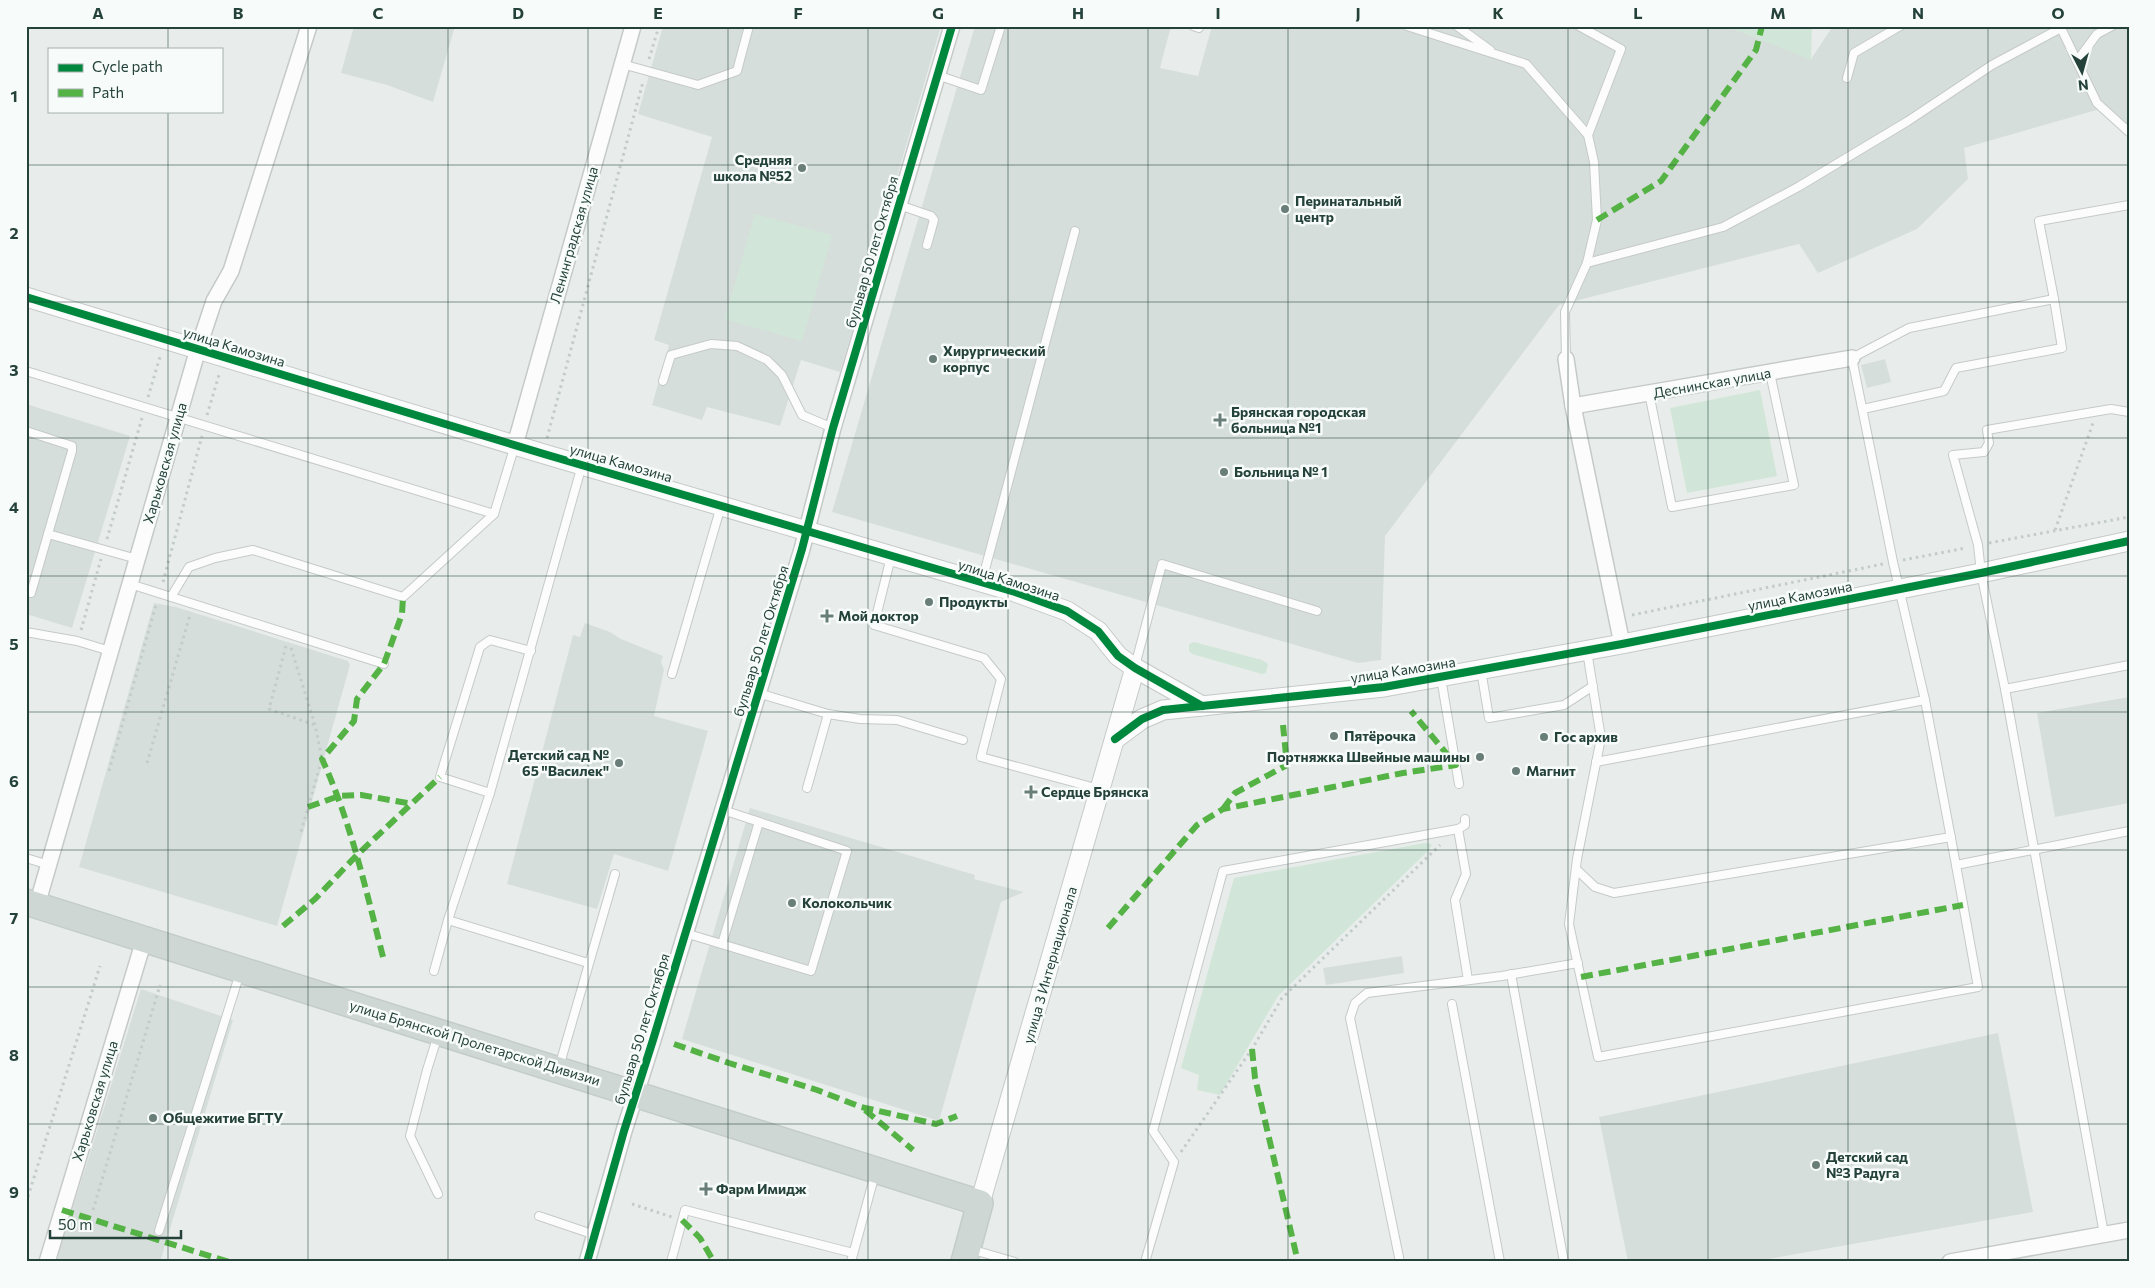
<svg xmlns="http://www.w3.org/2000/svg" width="2155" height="1288" font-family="Commissioner,sans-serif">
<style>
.built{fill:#d6dedb}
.green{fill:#d1e6d8}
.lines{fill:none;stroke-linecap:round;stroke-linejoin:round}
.service-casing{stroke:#c5cac8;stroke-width:10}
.minor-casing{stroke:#c5cac8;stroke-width:18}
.tertiary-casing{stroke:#c5cac8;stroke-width:21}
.primary-casing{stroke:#c3ccc9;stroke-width:28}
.path{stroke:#c3ccca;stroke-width:3;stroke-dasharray:2.5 4;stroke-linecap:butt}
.service{stroke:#fcfcfc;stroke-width:8}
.minor{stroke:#fcfcfc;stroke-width:15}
.tertiary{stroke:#fcfcfc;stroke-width:19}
.primary{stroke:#cfd7d5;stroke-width:25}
.quiet{stroke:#55b346;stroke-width:6;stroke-dasharray:12 6;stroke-linecap:butt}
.cycleway-casing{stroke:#f7fbf9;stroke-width:11}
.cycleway{stroke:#00873e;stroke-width:8}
.grid{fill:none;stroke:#24423a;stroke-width:1;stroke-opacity:0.55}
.poi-dot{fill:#697e78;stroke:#f7fbf9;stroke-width:2}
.labels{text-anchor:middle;stroke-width:5;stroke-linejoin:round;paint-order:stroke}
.poi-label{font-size:14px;font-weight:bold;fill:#24423a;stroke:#f7fbf9;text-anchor:start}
.street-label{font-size:14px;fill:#24423a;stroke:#f7fbf9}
.neatline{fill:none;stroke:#24423a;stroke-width:2}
.grid-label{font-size:16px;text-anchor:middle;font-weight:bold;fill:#24423a}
</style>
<rect width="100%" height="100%" fill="#e8edeb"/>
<g class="built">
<path d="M354 26H455L433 102 387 85 341 73Z"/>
<path d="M663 26H941L840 372 801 360 780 426 707 407 702 420 652 405 669 345 654 340 712 137 638 114Z"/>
<path d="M975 26H1171L1160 68 1198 76 1212 26H1726L1811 59 1833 26H2129V127L2107 107 1964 148 1968 179 1917 229 1818 273 1799 244 1559 305 1385 536 1381 660 1358 663 832 512Z"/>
<path d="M1885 359 1891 382 1867 388 1861 365Z"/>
<path d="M26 404 130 436 72 628 26 614Z"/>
<path d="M154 603 176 607 348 661 350 665 277 926 79 867Z"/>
<path d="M585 623 610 632 621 639 663 656 661 662 664 670 654 716 708 731 668 871 614 854 597 909 507 884 573 635 580 637Z"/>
<path d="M2129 697V803L2055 817 2037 713Z"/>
<path d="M750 808 975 875 974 879 1024 892 1001 902 939 1121 682 1039Z"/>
<path d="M1402 956 1404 973 1326 985 1323 968Z"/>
<path d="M141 989 233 1020 160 1262H56Z"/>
<path d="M1998 1033 2033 1212 1752 1262H1628L1599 1117Z"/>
</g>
<g class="green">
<path d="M1726 26H1812L1811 60Z"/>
<path d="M755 214 832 235 802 341 725 319Z"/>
<path d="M1760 390 1777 476 1687 493 1670 408Z"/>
<path d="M1194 642 1262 660 1268 664 1266 673 1262 674 1192 654 1189 651V644Z"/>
<path d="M1425 843 1432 844 1429 850 1278 996 1220 1095 1197 1090 1199 1075 1181 1068 1234 878Z"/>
</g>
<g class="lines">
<g class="service-casing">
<g id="service">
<path d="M1193 26 1199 28"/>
<path d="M1407 26 1526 64 1588 135 1594 162 1597 220 1587 263 1565 312 1566 359"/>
<path d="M1457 26 1490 50"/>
<path d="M1579 26 1621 49 1588 135"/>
<path d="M2060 26 2097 103 2129 132"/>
<path d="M2077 61 2097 34 2112 26"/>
<path d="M622 64 698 85 737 71 749 26"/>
<path d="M937 75 981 90 1001 26"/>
<path d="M1847 78 1854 53 1900 26"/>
<path d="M899 205 931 216 934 220 927 245"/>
<path d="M2129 205 2039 221 2054 299 1909 328 1852 358 1893 562 1925 700 1956 865 2129 831"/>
<path d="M1587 263 1723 227 1798 187 1908 121 1992 65 2061 28"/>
<path d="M26 371 494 514 515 445"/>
<path d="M663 381 671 355 711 344 737 346 767 360 782 375 802 415 833 428"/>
<path d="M1649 393 1672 507 1794 485 1770 373"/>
<path d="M1863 409 1944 391 1956 368 2062 348 2054 299"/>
<path d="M2129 412 2111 409 1987 430 1989 443 1984 452 1953 455 1978 545 1981 573 2005 689 2129 665"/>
<path d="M26 431 72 446V451L48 534 137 559"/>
<path d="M891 557 874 625 984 658 1001 679 981 757 1099 789"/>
<path d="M982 581 1075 231"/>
<path d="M130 584 384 664"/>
<path d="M31 593 48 534"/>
<path d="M171 597 189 567 215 558 253 550 403 597 494 514"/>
<path d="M26 632 77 641 110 651"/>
<path d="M1587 651 1601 738 1577 859 1569 924 1598 1057 1978 987 1956 865"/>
<path d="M1135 666 1162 564 1317 611"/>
<path d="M1481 670 1489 718 1564 705 1593 686"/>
<path d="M672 674 721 506"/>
<path d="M1441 678 1459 784"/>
<path d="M2005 689 2104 1234"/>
<path d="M758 693 828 714 860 719 897 720 963 740"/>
<path d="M1596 762 1925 700"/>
<path d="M807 788 828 714"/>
<path d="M490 793 440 777 480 647 490 640 531 651"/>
<path d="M1458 829 1465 825V819"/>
<path d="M26 858 49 865"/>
<path d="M1576 869 1595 887 1614 893 1951 837"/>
<path d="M448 920 588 963"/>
<path d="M685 933 811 971 847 851 723 810"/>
<path d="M722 944 759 822"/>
<path d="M434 971 448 920 490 793 582 465"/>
<path d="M1511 974 1564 1262"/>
<path d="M1452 1004 1500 1262"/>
<path d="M438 1035 427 1070 410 1136 438 1194"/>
<path d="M559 1067 615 874"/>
<path d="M539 1216 595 1235"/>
<path d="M159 1231 240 973"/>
<path d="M970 1249 1015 1262"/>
<path d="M671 1262 685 1210 853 1253"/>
<path d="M851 1262 875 1174"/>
<path d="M1145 1262 1174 1162 1153 1131 1223 871 1458 829 1466 874 1455 900 1468 980"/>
<path d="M1400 1262 1350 1018 1355 1003 1367 993 1502 976 1578 963"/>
</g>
</g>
<g class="minor-casing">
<g id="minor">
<path d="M1566 359 1573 406 1622 644"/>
<path d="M1573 406 1852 358"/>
<path d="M515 445 633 26"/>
<path d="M37 905 198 349 214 301 231 271 309 26"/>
<path d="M47 1262 144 940"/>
<path d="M587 1262 624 1131 653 1040 802 549 833 428 952 26"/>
<path d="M1950 1262 2129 1230"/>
</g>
</g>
<g class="tertiary-casing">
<g id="tertiary">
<path d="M26 297 544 454 1015 592 1067 611 1098 631 1118 656 1135 668 1202 706"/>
<path d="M1115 739 1142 719 1163 710 1384 687 1622 644 1981 573 2129 541"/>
<path d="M980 1203 1135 668"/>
</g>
</g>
<g class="primary-casing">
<path id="primary" d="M26 902 980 1203 964 1262"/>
</g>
<g class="path">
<path d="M649 59 659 26"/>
<path d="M148 397 160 357"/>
<path d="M207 415 219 375"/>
<path d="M547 438 643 82"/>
<path d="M2055 530 2093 423"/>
<path d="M107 539 142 418"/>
<path d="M1989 543 2129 517"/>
<path d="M1903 560 1966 548"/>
<path d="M163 582 202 436"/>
<path d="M1632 615 1883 564"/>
<path d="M81 630 101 559"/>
<path d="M286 646 269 709 315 725"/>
<path d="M291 648 315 725 322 759 301 832"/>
<path d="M147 763 190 615"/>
<path d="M109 771 156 605"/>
<path d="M1181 1152 1252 1049 1282 998 1440 845"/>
<path d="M26 1203 100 966"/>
<path d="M632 1204 672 1217"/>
<path d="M93 1210 160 985"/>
</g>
<use href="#service" class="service"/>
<use href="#minor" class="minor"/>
<use href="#tertiary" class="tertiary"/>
<use href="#primary" class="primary"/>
<g class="quiet">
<path d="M1597 220 1661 181 1756 50 1762 26"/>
<path d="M308 807 339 796 361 795 413 804"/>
<path d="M1223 809 1235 793 1287 765 1283 725"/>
<path d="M283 926 315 899 357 855 440 777"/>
<path d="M1108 928 1197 825 1223 809 1403 773 1456 765 1411 711"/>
<path d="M383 957C366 890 351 822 322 759L354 721 357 699 384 664 402 614 403 597"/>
<path d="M1581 977 1963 905"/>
<path d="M674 1044 729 1063 817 1090 861 1107 936 1124 957 1116"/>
<path d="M1252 1049 1255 1078 1298 1262"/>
<path d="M865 1110 913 1150"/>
<path d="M62 1210 229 1262"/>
<path d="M682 1220 700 1238 714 1262"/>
</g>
<g class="cycleway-casing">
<g id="cycleway">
<path d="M26 297 544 454 1015 592 1067 611 1098 631 1118 656 1135 668 1202 706"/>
<path d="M1115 739 1142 719 1163 710 1384 687 1622 644 1981 573 2129 541"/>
<path d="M587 1262 624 1131 653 1040 802 549 833 428 952 26"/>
</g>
</g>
<use href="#cycleway" class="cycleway"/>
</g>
<path class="grid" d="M168 26V49M308 26V1262M448 26V1262M588 26V1262M728 26V1262M868 26V1262M1008 26V1262M1148 26V1262M1288 26V1262M1428 26V1262M1568 26V1262M1708 26V1262M1848 26V1262M1988 26V1262M168 111V1262M26 165H2129M26 302H2129M26 438H2129M26 576H2129M26 712H2129M26 850H2129M26 987H2129M26 1124H2129"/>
<g class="poi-dot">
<circle cx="802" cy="168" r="5"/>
<circle cx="1285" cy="209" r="5"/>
<circle cx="933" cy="359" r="5"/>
<path d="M1217.5 412.5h5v5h5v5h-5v5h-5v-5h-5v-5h5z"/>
<circle cx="1224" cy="472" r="5"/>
<circle cx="929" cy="602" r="5"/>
<path d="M824.5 608.5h5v5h5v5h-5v5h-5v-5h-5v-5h5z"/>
<circle cx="1334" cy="736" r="5"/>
<circle cx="1544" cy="737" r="5"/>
<circle cx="1480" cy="757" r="5"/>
<circle cx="619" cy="763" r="5"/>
<circle cx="1516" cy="771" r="5"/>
<path d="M1028.5 784.5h5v5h5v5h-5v5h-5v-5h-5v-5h5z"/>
<circle cx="792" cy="903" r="5"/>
<circle cx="153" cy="1118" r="5"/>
<circle cx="1816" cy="1165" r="5"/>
<path d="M703.5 1181.5h5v5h5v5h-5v5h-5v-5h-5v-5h5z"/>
</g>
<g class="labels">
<g class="poi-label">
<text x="792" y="165" text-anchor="end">Средняя<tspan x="792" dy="16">школа №52</tspan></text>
<text x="1295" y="206">Перинатальный<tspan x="1295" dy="16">центр</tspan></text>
<text x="943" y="356">Хирургический<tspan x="943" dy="16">корпус</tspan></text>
<text x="1231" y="417">Брянская городская<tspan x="1231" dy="16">больница №1</tspan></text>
<text x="1234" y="477">Больница № 1</text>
<text x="939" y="607">Продукты</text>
<text x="838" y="621">Мой доктор</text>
<text x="1344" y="741">Пятёрочка</text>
<text x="1554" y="742">Гос архив</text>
<text x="609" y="760" text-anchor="end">Детский сад №<tspan x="609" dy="16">65 "Василек"</tspan></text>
<text x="1470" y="762" text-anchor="end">Портняжка Швейные машины</text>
<text x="1526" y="776">Магнит</text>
<text x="1041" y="797">Сердце Брянска</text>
<text x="802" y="908">Колокольчик</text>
<text x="163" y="1123">Общежитие БГТУ</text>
<text x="1826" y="1162">Детский сад<tspan x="1826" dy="16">№3 Радуга</tspan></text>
<text x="716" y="1194">Фарм Имидж</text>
</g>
<g class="street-label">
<text transform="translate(574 235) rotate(-74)" y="5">Ленинградская улица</text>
<text transform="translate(872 252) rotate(-74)" y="5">бульвар 50 лет Октября</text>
<text transform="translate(234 347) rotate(17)" y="5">улица Камозина</text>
<text transform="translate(1712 383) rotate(-10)" y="5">Деснинская улица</text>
<text transform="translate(165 463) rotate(-74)" y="5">Харьковская улица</text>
<text transform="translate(621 463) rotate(16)" y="5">улица Камозина</text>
<text transform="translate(1009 580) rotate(18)" y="5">улица Камозина</text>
<text transform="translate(1800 596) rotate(-11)" y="5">улица Камозина</text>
<text transform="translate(761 641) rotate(-73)" y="5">бульвар 50 лет Октября</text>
<text transform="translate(1403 670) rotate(-9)" y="5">улица Камозина</text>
<text transform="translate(1050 965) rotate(-74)" y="5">улица 3 Интернационала</text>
<text transform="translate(642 1029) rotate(-73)" y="5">бульвар 50 лет Октября</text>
<text transform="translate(475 1043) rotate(17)" y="5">улица Брянской Пролетарской Дивизии</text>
<text transform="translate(95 1101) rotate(-73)" y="5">Харьковская улица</text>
</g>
</g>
<rect width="2155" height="1288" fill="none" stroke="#f7fbf9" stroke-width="55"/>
<rect x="48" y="48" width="175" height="65" fill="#f7fbf9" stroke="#a3b1ad"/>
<rect x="58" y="64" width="25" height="8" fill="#00873e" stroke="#a3b1ad"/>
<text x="92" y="72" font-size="15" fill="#24423a">Cycle path</text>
<rect x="58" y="89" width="25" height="8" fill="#55b346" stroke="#a3b1ad"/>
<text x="92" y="98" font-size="15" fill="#24423a">Path</text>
<g transform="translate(2082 72) rotate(174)" stroke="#f7fbf9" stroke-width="4" paint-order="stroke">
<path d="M0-4L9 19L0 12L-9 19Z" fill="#24423a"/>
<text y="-8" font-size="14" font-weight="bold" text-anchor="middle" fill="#24423a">N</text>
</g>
<path d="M50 1230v8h131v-8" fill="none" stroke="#24423a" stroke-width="2.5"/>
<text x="58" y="1230" font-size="15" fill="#24423a" stroke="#f7fbf9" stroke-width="4" paint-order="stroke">50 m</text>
<rect x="28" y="28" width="2100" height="1232" class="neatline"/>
<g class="grid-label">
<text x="98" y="19">A</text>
<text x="238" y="19">B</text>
<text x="378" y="19">C</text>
<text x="518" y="19">D</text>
<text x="658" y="19">E</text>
<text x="798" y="19">F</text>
<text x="938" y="19">G</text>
<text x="1078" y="19">H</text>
<text x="1218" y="19">I</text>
<text x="1358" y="19">J</text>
<text x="1498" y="19">K</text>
<text x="1638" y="19">L</text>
<text x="1778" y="19">M</text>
<text x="1918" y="19">N</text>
<text x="2058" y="19">O</text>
<text x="14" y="102">1</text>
<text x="14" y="239">2</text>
<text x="14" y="376">3</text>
<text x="14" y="513">4</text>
<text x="14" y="650">5</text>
<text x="14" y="787">6</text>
<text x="14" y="924">7</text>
<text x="14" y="1061">8</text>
<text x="14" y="1198">9</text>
</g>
</svg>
